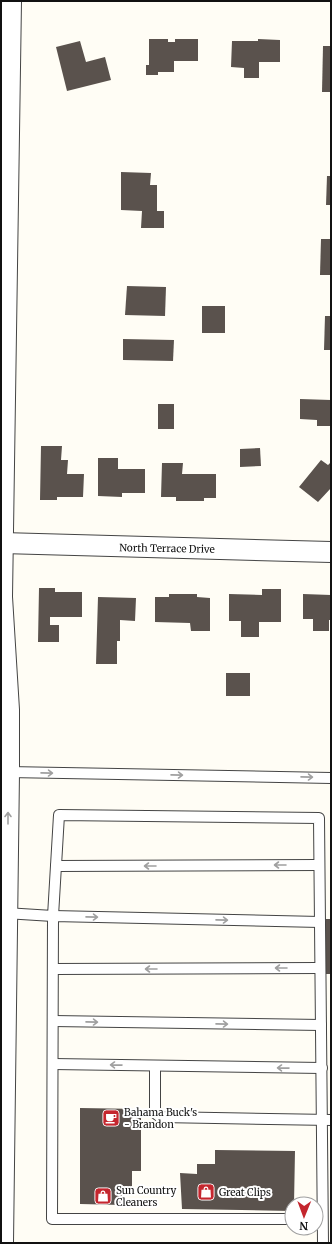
<svg xmlns="http://www.w3.org/2000/svg" width="332" height="1244" font-family="Merriweather,serif">
<style>
.building{fill:#5a524d}
.lines{fill:none;stroke-linecap:round;stroke-linejoin:round}
.service-casing{stroke:#444;stroke-width:12}
.minor-casing{stroke:#444;stroke-width:22}
.tertiary-casing{stroke:#444;stroke-width:24}
.service{stroke:#fff;stroke-width:10}
.minor{stroke:#fff;stroke-width:20}
.tertiary{stroke:#fff;stroke-width:22}
.oneway{stroke:#a0a0a0}
.labels{text-anchor:middle;stroke-width:4;stroke-linejoin:round;paint-order:stroke}
.street-label{font-size:10px;fill:#111;stroke:#fff}
.poi-label{font-size:10px;fill:#111;stroke:#fff;text-anchor:start}
</style>
<rect width="100%" height="100%" fill="#fffdf5"/>
<g class="building">
<path d="M149 39H168V42H175V39H198V61H174V72H158V75H146V65H149Z"/>
<path d="M258 39 280 40V62H259V78H244V68L231 67 232 41H258Z"/>
<path d="M80 41 86 62 105 57 111 80 67 91 56 47Z"/>
<path d="M323 46H331V92H322Z"/>
<path d="M121 172 151 173 150 185H157V211H164V228H141L142 211 121 210Z"/>
<path d="M327 176H331V205H326Z"/>
<path d="M321 239H331V275H320Z"/>
<path d="M127 286 166 287 165 316 125 315Z"/>
<rect x="202" y="306" width="23" height="27"/>
<path d="M325 316H331V350H324Z"/>
<path d="M123 339 174 340 173 361 123 360Z"/>
<path d="M300 399 331 400V426H317V420L300 419Z"/>
<rect x="158" y="404" width="16" height="25"/>
<path d="M41 446H62L61 460H68L67 474H84L83 497H57V500H40Z"/>
<path d="M260 448 261 466 240 467V449Z"/>
<path d="M98 458H118V469H145V493H122V497L98 496Z"/>
<path d="M321 460 328 465 331 462V488L318 502 299 487Z"/>
<path d="M162 463H183L182 474H216V498H204V501H176V497H161Z"/>
<path d="M39 588H55V592H82V617H50V625H59V642H38Z"/>
<path d="M262 589H281V622H259V637H241V621H229V594L262 595Z"/>
<path d="M169 594H197V597L210 598V631H191L190 623 155 622V597H169Z"/>
<path d="M303 594 331 595V620H329V631H313V619H303Z"/>
<path d="M98 597 136 598 135 621 120 620V641H117V664H96Z"/>
<rect x="226" y="673" width="24" height="23"/>
<path d="M326 919H331V974H325Z"/>
<path d="M80 1108 141 1109V1171H132V1187H122V1205L80 1204Z"/>
<path d="M215 1150 295 1151 294 1204H292V1211L182 1209 180 1173 197 1174V1164H215Z"/>
</g>
<g class="lines">
<g class="service-casing">
<g id="service">
<path d="M8 772 331 778"/>
<path d="M56 866 319 865"/>
<path d="M5 913 53 916 59 815 319 818 323 1243"/>
<path d="M53 969 320 968"/>
<path d="M53 1021 321 1025"/>
<path d="M53 1064 322 1068"/>
<path d="M155 1066V1113L160 1117 331 1120"/>
<path d="M292 1219H52L53 916 320 922"/>
</g>
</g>
<g class="minor-casing">
<path id="minor" d="M2 543 331 552"/>
</g>
<g class="tertiary-casing">
<path id="tertiary" d="M2 1243 8 772V710L1 597 10 1"/>
</g>
<use href="#service" class="service"/>
<use href="#minor" class="minor"/>
<use href="#tertiary" class="tertiary"/>
</g>
<defs><path id="oneway-shaft" d="M-6 0H5M1.5-3L5.5 0L1.5 3" fill="none" stroke-width="1.6" stroke-linecap="round" stroke-linejoin="round"/></defs>
<g class="oneway">
<use href="#oneway-shaft" transform="translate(47 773) rotate(1)"/>
<use href="#oneway-shaft" transform="translate(177 775) rotate(1)"/>
<use href="#oneway-shaft" transform="translate(307 777) rotate(1)"/>
<use href="#oneway-shaft" transform="translate(8 818) rotate(-90)"/>
<use href="#oneway-shaft" transform="translate(280 865) rotate(180)"/>
<use href="#oneway-shaft" transform="translate(150 866) rotate(180)"/>
<use href="#oneway-shaft" transform="translate(92 917) rotate(1)"/>
<use href="#oneway-shaft" transform="translate(222 920) rotate(1)"/>
<use href="#oneway-shaft" transform="translate(281 968) rotate(180)"/>
<use href="#oneway-shaft" transform="translate(151 969) rotate(180)"/>
<use href="#oneway-shaft" transform="translate(92 1022) rotate(1)"/>
<use href="#oneway-shaft" transform="translate(222 1024) rotate(1)"/>
<use href="#oneway-shaft" transform="translate(116 1065) rotate(-179)"/>
<use href="#oneway-shaft" transform="translate(283 1068) rotate(-179)"/>
</g>
<defs>
<g id="cafe-square" transform="scale(0.9)"><rect x="-9" y="-9" width="18" height="18" rx="4" fill="#c4262e" stroke="#fff"/><path d="M-5.5-4.5H6V0H3Q3 3.5 0 3.5H-2.5Q-5.5 3.5-5.5 0ZM3-3.2v2h1.7v-2ZM-6 4.5H4V6H-6Z" fill="#fff"/></g>
<g id="shop-square" transform="scale(0.9)"><rect x="-9" y="-9" width="18" height="18" rx="4" fill="#c4262e" stroke="#fff"/><path d="M-5-2.5h2.3a2.7 3.5 0 0 1 5.4 0H5L5.5 6h-11ZM-1.5-2.5h3a1.5 2.3 0 0 0-3 0Z" fill="#fff"/></g>
</defs>
<g fill-rule="evenodd">
<use href="#cafe-square" x="111" y="1118"/>
<use href="#shop-square" x="206" y="1192"/>
<use href="#shop-square" x="103" y="1196"/>
</g>
<g class="labels">
<g class="street-label">
<text transform="translate(167 548) rotate(1)" y="4">North Terrace Drive</text>
</g>
<g class="poi-label">
<text x="124" y="1116">Bahama Buck's<tspan x="124" dy="12">- Brandon</tspan></text>
<text x="116" y="1194">Sun Country<tspan x="116" dy="12">Cleaners</tspan></text>
<text x="219" y="1196">Great Clips</text>
</g>
</g>
<rect width="332" height="1244" fill="none" stroke="#111111" stroke-width="4"/>
<g transform="translate(304 1216) rotate(181)"><circle r="19" fill="#ffffff" stroke="#a0a0a0"/>
<path d="M0-3L7 15L0 10L-7 15Z" fill="#c4262e"/>
<text y="-6" font-size="11" font-weight="bold" text-anchor="middle" fill="#111111">N</text>
</g>
</svg>
